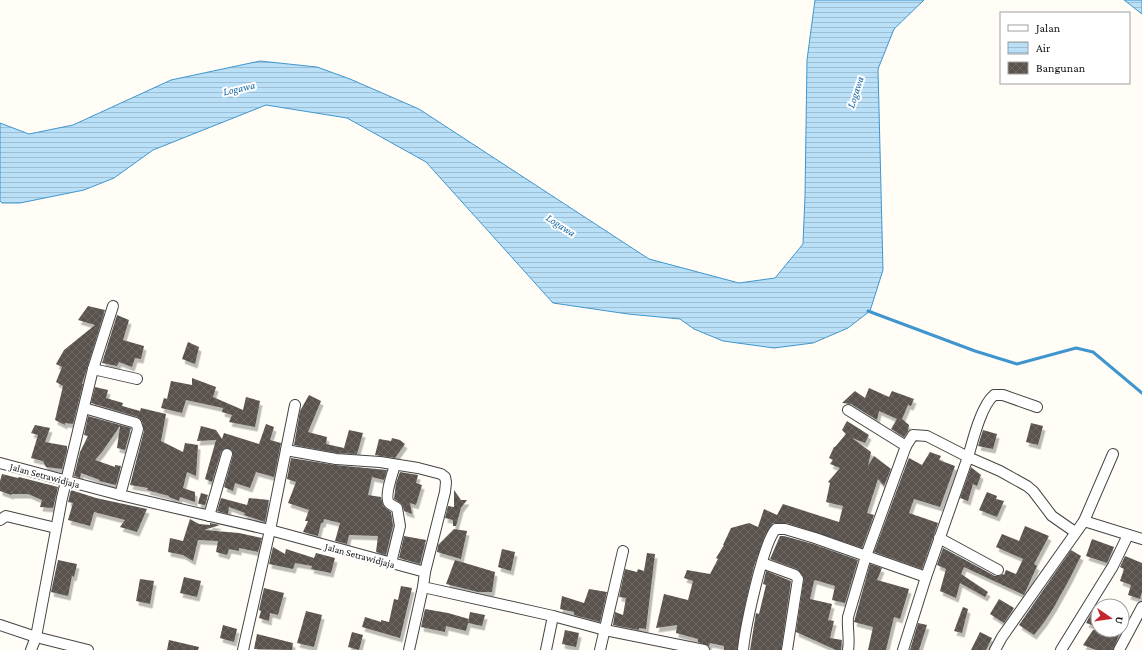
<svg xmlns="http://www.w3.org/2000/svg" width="1142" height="650" font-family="'Crimson Pro',serif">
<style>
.water{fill:url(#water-rules);stroke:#3f96cf}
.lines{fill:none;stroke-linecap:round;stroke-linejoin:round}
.stream{stroke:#3f96cf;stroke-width:3}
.building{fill:url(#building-cross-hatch);filter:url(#shadow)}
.minor-casing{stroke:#444;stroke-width:12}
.minor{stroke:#fff;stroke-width:10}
.labels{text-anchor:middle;stroke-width:4;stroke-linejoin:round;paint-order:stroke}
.street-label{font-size:10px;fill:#111;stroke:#fff}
.water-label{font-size:11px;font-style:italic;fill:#1768a6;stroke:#fff}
</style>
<defs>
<pattern id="water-rules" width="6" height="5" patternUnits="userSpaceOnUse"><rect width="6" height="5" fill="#b9e0f7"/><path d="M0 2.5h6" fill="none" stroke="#9ebfd3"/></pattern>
<pattern id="building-cross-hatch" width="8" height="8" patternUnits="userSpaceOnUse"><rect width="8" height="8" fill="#5a524d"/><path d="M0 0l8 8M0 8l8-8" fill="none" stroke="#6d6662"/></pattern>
<filter id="shadow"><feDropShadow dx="2.5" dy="4.5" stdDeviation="0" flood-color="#0004"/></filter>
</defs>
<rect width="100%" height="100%" fill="#fffdf5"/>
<g class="water">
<path d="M815 0H924L894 29 878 69 883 270 870 311 848 328 813 343 774 348 723 341 694 329 680 319 628 314 553 303 426 162 347 118 266 105 153 150 114 178 84 190 20 203H2L0 201V123L29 134 73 125 171 80 260 61 317 67 350 79 419 109 649 259 739 283 775 278 803 244 805 196 807 60Z"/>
<path d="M1124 0H1142V14Z"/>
</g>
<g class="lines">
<path class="stream" d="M868 311 975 351 1017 364 1076 348 1093 352 1142 393"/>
</g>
<g class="building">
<path d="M88 306 105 310 82 384H83L73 424 65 423V425L55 420 63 386 56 382 62 367 56 364 64 350 95 325 78 320Z"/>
<path d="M117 315 129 320 123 340 144 346 141 359 135 358 132 367 119 362 117 366 102 363Z"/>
<path d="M188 342 199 347 195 364 182 359Z"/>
<path d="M192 378 216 387 213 397 243 410 246 397 260 401 255 427 229 422 232 415 222 412 223 408 186 400 182 413 161 408 164 398 167 399 171 381 192 385Z"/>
<path d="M95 387 108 390 106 398 123 403 122 406 140 411 141 408 166 414 161 441 183 452 185 443 198 445 196 476 187 472 183 488 195 492V502L180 497 179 501 169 497V496L147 490 148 488 130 485 144 431 142 421 138 417 91 403Z"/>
<path d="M869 388 889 397 892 391 914 399 911 406 908 405 902 419 909 425 908 431 904 437 891 429 897 419 879 411 877 420 851 404 842 403 855 391 865 398Z"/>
<path d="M309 395 321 401 308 432 327 437 326 444 344 448 349 430 363 433 357 454 337 453 294 445 300 411Z"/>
<path d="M88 416 131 428 125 450 117 448 120 426 102 452 95 460 115 467V465L121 466 116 485 99 481 100 480 81 473 80 478 74 476 80 452 88 436 84 435Z"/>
<path d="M847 421 869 435 865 443 852 438 871 452 868 466 874 456 891 469 884 486 878 479 867 513 874 515 862 548 787 523H773L765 535 754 566 745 605 737 650H724V646L710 643 709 646 698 642V639L676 633 677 625 656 628 664 594 688 600 693 581 684 578 687 570 710 574 718 559 716 558 724 545H723L731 528 749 523 758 527 764 509 777 515 783 504 839 522 843 506 826 502 830 483 828 482 840 468 830 464 833 460 829 458 834 447H835L846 434 842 430Z"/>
<path d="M1031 423 1043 426 1038 445 1026 442Z"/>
<path d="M266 424 274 427 270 440 281 443 274 477 256 472 250 488 235 483 233 491 224 487 233 455 232 450 226 448 221 452 212 482 205 479 216 440 197 441 201 426 216 430 222 439 224 433 259 444Z"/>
<path d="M35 425 50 428 45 442 67 446V450L62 469 46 467 43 461 31 458 38 435 31 433Z"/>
<path d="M983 430 997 434 993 449 978 446Z"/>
<path d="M392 438 400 440 405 444 395 458 375 455 379 439 391 441Z"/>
<path d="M930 452 941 456 939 460 955 466 940 507 914 499 909 513 938 523 922 569 874 552 908 460 909 458 922 465Z"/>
<path d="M291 458 335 465 387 470 384 480 372 477 368 495 381 497 383 506 391 512 393 526 386 555 376 552 378 536 349 535 347 544 335 541 340 523 324 519 323 523H321L318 536 303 532 308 521H305L309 510 288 503 296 482 287 479Z"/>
<path d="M971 467 981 475 977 486 973 484 968 501 960 498Z"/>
<path d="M400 472 418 475 416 483 422 485 416 505 410 503 412 514 404 511 402 504 394 499 396 483Z"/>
<path d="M2 474 18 478 19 477 58 487 53 508 40 507 42 500 28 494H12L11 495 0 491V481Z"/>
<path d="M71 490 96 498 147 509 137 532 120 527 125 520 94 512 90 526 68 520 73 503 68 502Z"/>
<path d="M454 490 461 500H467L461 508 456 526H453V520L445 518 448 506 454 507Z"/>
<path d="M987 492 997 496 996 499 1004 501 997 517 979 510Z"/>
<path d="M201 493 208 495 205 505 199 504 198 503Z"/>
<path d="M221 498 247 505 249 498 269 500 265 522 244 515 245 513 229 507 228 514 217 511Z"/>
<path d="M190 519 199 524 210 525V523L220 525 204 530 239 533 262 538 258 552 239 548V551L229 549 227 555 216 552 218 541 198 540 193 561 183 555 168 552 170 538 183 541Z"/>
<path d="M1025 526 1049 536 1034 564 1037 566 1024 595 964 567 961 574 988 592 985 597 960 583 956 598 940 591 946 569 937 565 943 548 995 576H999L1003 574 1004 575 1006 570 1016 574 1023 559 996 547 1002 534 1019 541Z"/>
<path d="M454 529 467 531 461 559 437 552 438 545Z"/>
<path d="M404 536 426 540 420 564 399 558Z"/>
<path d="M780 536H784L813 544 858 560 845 603 832 600 835 586 815 580 814 581 810 599 832 604 828 620 834 621 830 638 842 640 841 650H836L796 632 804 578 797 569 770 559Z"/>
<path d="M1092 539 1114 547 1107 563 1086 556Z"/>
<path d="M273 547 285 554 286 549 314 558 316 553 335 558 331 573 311 569 312 566 295 563 293 569 269 564Z"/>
<path d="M502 549 515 552 511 571 498 567Z"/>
<path d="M1071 550 1081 556 1069 580 1054 607 1045 621 1034 635 1019 625Z"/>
<path d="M647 553 655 554 646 629 639 628V630L613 625 615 612 623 615 626 598 619 597 625 569 637 572 638 569 644 571Z"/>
<path d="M1125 556 1142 563V592L1140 599 1128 595 1131 585 1120 581 1124 569 1120 567Z"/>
<path d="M58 560 77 564 74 577 72 576 68 596 51 592Z"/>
<path d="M455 560 495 572 492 592H478L446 584Z"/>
<path d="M870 564 882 568 877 580 909 589 900 619 894 617 886 650H868L873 627 854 622Z"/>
<path d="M766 571 791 581 781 650H750L756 613 759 614 766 585 763 584Z"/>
<path d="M184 577 201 581 197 597 180 593Z"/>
<path d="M140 579 154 581 150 604 136 601Z"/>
<path d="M401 586 412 588 400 638 362 627 365 617 381 622V620L389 622 394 599 398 600Z"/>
<path d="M264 588 284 593 278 615 270 613 269 621 259 618 261 611 259 610Z"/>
<path d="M589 589 607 592 600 622 574 615V612L560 609 562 596 584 603Z"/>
<path d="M999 599 1014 608 1004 623 990 614Z"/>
<path d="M963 607 968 609 962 633 954 631Z"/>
<path d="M425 609 448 613 469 619 466 631 446 626 445 632 421 627Z"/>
<path d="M1093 610 1098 613V627L1086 623Z"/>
<path d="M306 611 322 615 314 647 297 643Z"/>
<path d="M470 612 485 615 482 626 468 623Z"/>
<path d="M918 623 927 625 919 650H910Z"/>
<path d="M223 625 237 629 234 642 220 638Z"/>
<path d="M565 630 579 633 576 647 562 644Z"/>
<path d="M1093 630H1121L1113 650H1096L1083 645Z"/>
<path d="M352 632 363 635 359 650 348 647Z"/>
<path d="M980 632 992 638 986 650H971Z"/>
<path d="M257 634 293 643 292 650 254 649Z"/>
<path d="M169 640 199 647 198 650H167Z"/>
</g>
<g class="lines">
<g class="minor-casing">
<g id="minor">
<path d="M93 369 113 306"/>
<path d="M84 408 136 423 138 429 120 495"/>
<path d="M848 410 906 446 913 435 927 436 968 457C973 440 981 406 994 395H1003L1037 407"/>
<path d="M286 450 336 459 380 462 418 468 441 474 445 477 446 482 445 492 425 572"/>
<path d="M0 463 120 495 270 530 425 572 423 587 553 616 605 630 704 650"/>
<path d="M209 516 227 454"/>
<path d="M0 520 6 516 56 528"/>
<path d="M1084 521 1113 454"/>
<path d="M939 538 998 570"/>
<path d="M391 563 400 526 397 508C394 506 391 505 389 503 384 496 393 472 395 465"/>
<path d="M762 563 795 575 798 579 787 650"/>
<path d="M0 625 36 637 88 650"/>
<path d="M31 650 36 637 62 498 93 369 137 379"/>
<path d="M243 650 270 530 295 405"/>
<path d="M409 650 423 587"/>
<path d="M546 650 553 616"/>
<path d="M600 650 623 551"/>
<path d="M743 650C745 629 763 542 776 529H785L815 538 926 577"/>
<path d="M848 650C850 639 847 628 848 617L866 556 906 446"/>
<path d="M903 650 926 577 968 457 1000 471 1027 486 1033 491 1052 516 1075 532"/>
<path d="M995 650 1002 637 1084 521 1142 539"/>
<path d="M1061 650 1113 566 1128 535"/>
<path d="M1119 650 1142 607"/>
</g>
</g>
<use href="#minor" class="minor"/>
</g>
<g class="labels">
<g class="street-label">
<text transform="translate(45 475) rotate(15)" y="4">Jalan Setrawidjaja</text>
<text transform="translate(360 555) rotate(15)" y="4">Jalan Setrawidjaja</text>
</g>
<g class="water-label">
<text transform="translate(239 88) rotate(-13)" y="4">Logawa</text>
<text transform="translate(855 92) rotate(-72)" y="4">Logawa</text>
<text transform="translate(561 225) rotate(33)" y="4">Logawa</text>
</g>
</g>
<rect x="1000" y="12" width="130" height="72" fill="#ffffff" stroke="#a0a0a0"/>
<rect x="1008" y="25" width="20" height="6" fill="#ffffff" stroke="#a0a0a0"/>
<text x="1036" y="32" font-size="12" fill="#111111">Jalan</text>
<rect x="1008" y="42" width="20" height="12" fill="url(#water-rules)" stroke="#a0a0a0"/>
<text x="1036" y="52" font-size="12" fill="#111111">Air</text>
<rect x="1008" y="62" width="20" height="12" fill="url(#building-cross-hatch)" stroke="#a0a0a0"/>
<text x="1036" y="72" font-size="12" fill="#111111">Bangunan</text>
<g transform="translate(1110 618) rotate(103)"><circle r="19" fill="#ffffff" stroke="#a0a0a0"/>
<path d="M0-3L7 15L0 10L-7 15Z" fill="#c4262e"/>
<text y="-6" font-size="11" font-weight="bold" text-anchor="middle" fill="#111111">U</text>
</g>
</svg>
